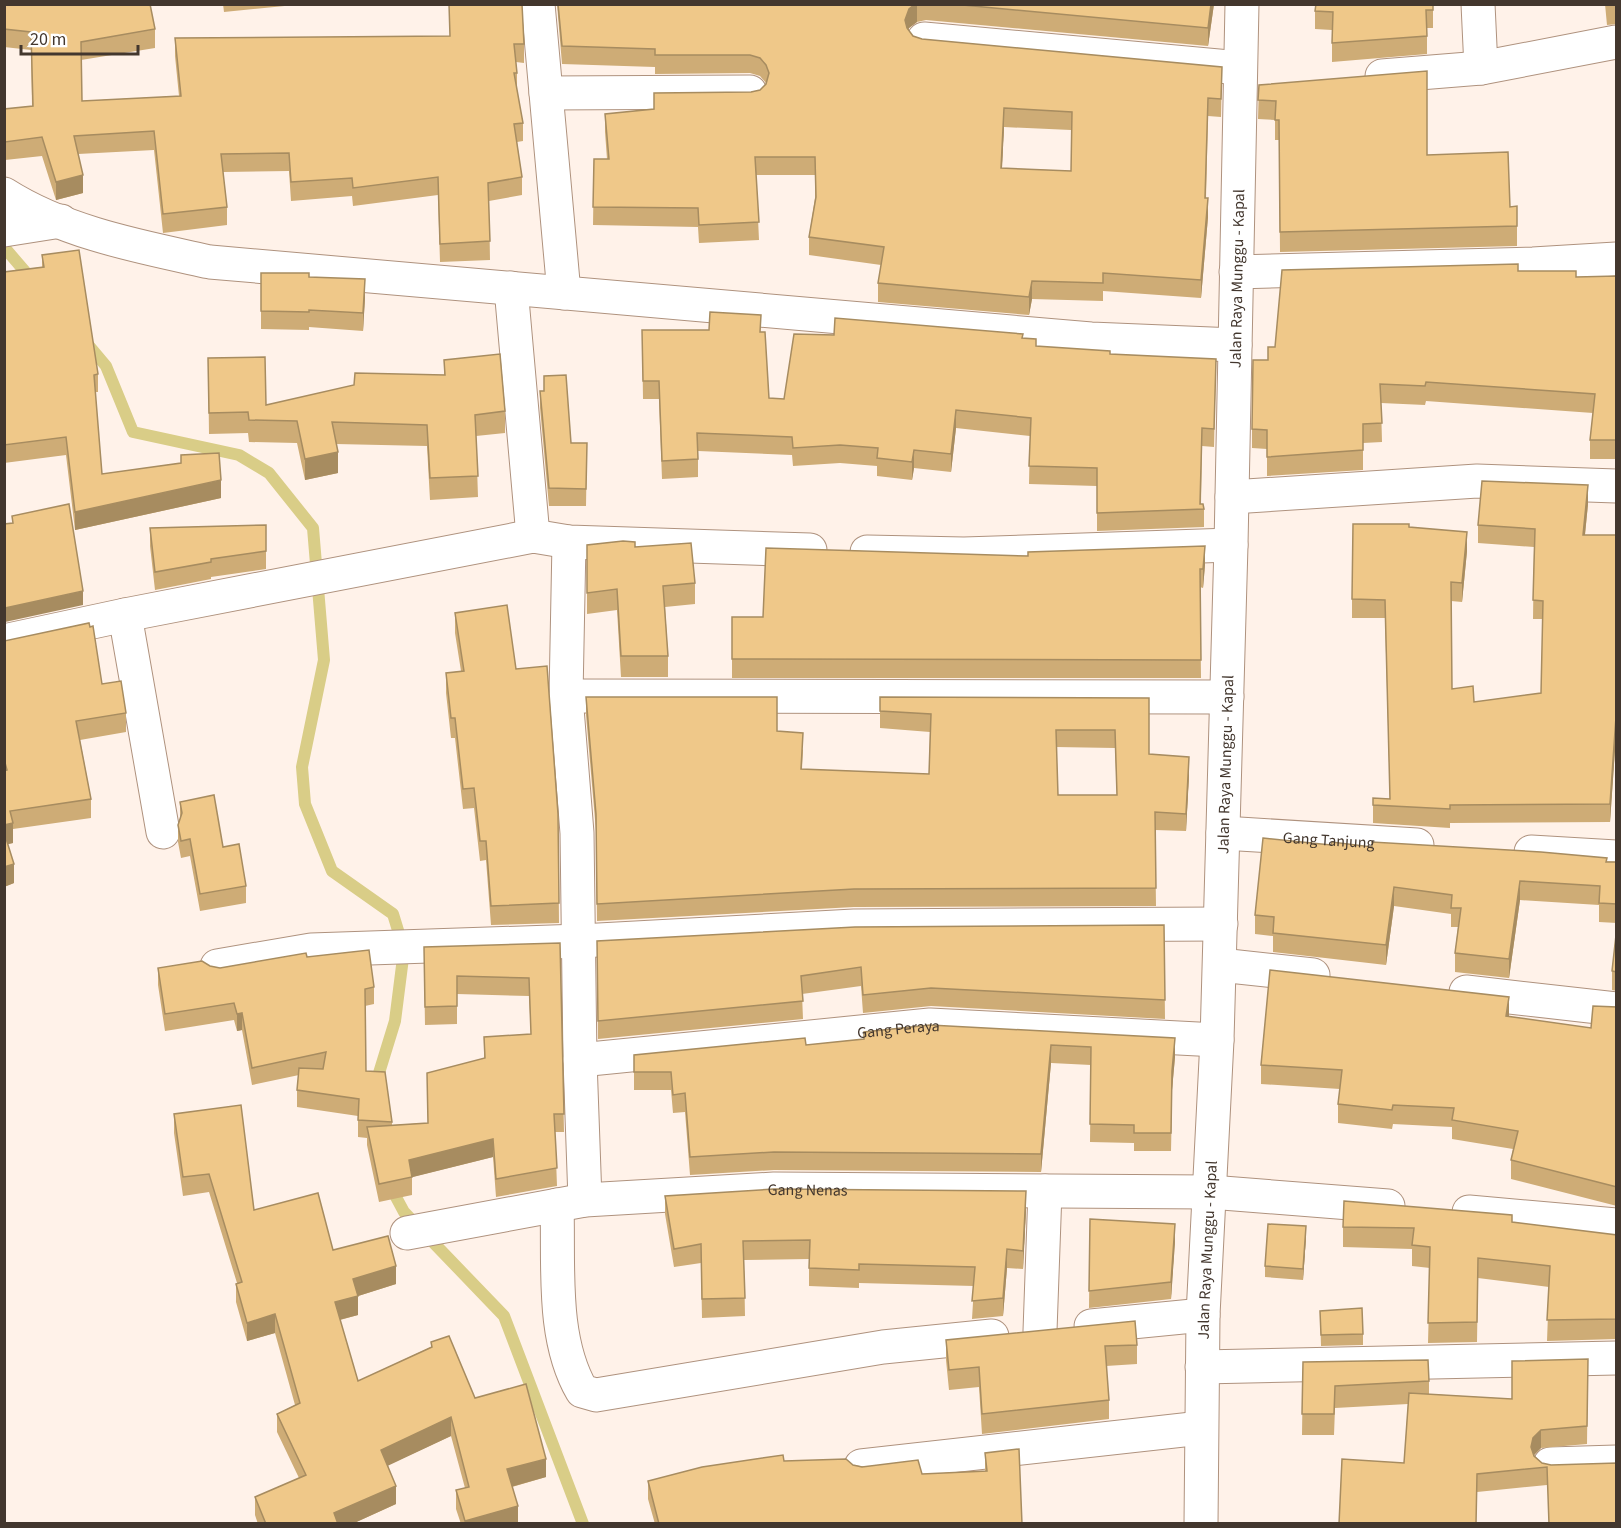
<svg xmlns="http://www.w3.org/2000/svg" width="1621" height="1528" font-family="'Source Sans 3',sans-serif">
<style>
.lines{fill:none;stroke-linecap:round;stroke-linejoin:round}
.stream{stroke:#d9cd87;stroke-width:12}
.minor-casing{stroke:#af927e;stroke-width:35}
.tertiary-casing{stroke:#af927e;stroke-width:35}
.minor{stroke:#fff;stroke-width:33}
.tertiary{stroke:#fff;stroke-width:33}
.wall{fill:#ceac76;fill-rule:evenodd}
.shaded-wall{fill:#a78c60}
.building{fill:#efc889;stroke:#a78c60;stroke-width:1.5;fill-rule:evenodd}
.labels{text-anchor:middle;stroke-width:5;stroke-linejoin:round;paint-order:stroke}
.street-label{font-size:16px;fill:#43372e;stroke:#fff}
</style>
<rect width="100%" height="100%" fill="#fff2e9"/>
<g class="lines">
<g class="stream">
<path d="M4 247 34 282"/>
<path d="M85 341 106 366 133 432 239 455 269 473 313 528 324 660 302 767 305 804 332 871 393 914 404 950 395 1021 375 1086"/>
<path d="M389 1184 404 1212 504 1316 583 1524"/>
</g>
<g class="minor-casing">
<g id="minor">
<path d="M538 4 564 293"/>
<path d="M1478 4 1481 68"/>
<path d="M924 39 1240 68"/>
<path d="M1382 76 1481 68 1616 42"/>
<path d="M546 93 750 92"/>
<path d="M4 194C65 233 142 247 210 262L1091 339 1235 345"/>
<path d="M4 230 61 221"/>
<path d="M1236 272 1533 264 1616 259"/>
<path d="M511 288 533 536"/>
<path d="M1232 497 1477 481 1616 486"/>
<path d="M569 542 566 696 577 833 580 1060 585 1200"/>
<path d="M867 552 964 554 1231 545"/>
<path d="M125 615 163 832"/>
<path d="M4 641 125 615 533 536 569 542 810 550"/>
<path d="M566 696 1227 697"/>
<path id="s1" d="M1223 833 1417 845"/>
<path d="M1531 852 1616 857"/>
<path d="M1220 965 1313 975"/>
<path d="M217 966 311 950 580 941 854 926 1221 924"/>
<path d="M1466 992 1616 1009"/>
<path id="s2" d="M580 1060 930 1025 1217 1040"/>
<path d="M557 1205C559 1265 551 1338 582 1391L596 1395 883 1347 992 1336"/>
<path d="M1469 1212 1616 1225"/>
<path id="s3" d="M407 1233 585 1200 774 1189 1210 1192 1388 1206"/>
<path d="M1091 1326 1203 1315"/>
<path d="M1040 1331 1045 1191"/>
<path d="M1202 1367 1616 1358"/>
<path d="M1550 1464 1616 1462"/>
<path d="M861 1466 1201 1428"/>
</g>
</g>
<g class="tertiary-casing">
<g id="tertiary">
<path id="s4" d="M1201 1524 1203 1315 1217 1040 1231 545 1242 4"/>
</g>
</g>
<use href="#minor" class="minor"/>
<use href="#tertiary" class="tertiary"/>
</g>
<g class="wall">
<path d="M4 4 155 29V48L81 60 82 101 179 96 175 56V38L524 44V63L516 62 517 73V91L523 123V141L517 142 522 177V195L489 201 490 260 440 262 438 195 353 206 352 196 291 201 289 171 223 172 227 207V225L163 233 154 150 78 154 83 193 56 200 42 156 5 160 4 109 32 106 31 50 4 47Z"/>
<path d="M223 4H305L224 12Z"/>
<path d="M557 4H1214L1208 46 926 20 917 22 909 28 908 30 913 36 922 39 1222 67 1221 117 1208 116 1206 198 1208 217 1201 298 1103 291V301L1032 299 1029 315 878 302V283L881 265 809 255V237L815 198V175H756L759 240 699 243 698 227 593 225 594 159H607L605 132V114L654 109 751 92 760 90 766 83 760 76 750 73 655 74V67L562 64ZM1004 127 1071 130V171L1002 168Z"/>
<path d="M1433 4V28H1427V54L1332 62V30L1315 29V11Z"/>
<path d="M1605 4H1617V24L1607 25Z"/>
<path d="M1259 85 1427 155 1510 207 1517 206V246L1280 252 1279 140H1275V120L1258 119Z"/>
<path d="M42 255 98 374V392H95L102 474 181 463V455L221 498 75 530 66 455 4 463V272L42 267Z"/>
<path d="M1518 271 1576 277 1617 276V459H1590V440L1593 413 1426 401 1425 405 1381 403 1382 442 1363 443V470L1267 476V449L1252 448V429L1268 360 1275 347Z"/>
<path d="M261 273 309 277 365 297 363 331 309 327V330L261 329Z"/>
<path d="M642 330 761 332 769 398 784 399 834 335 1023 338 1036 346 1110 354 1216 359 1214 447 1202 446 1201 504 1204 509V527L1097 531V486L1029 484 1030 436 956 428 951 472 914 468 912 480 877 476V466L840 463 793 466 792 455 698 451V477L662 479 659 399H643Z"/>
<path d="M208 358 266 405 444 375V360L505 411V433L476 436 478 497 430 500 427 446 336 444 338 473 305 480 297 443 249 442 248 433 209 434Z"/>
<path d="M540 391 571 443H587L586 506H549L540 408Z"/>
<path d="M1588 504 1585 535H1617V721L1610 822 1450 823V828L1373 823V798L1390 799 1385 618H1352V599L1409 527 1467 551 1462 602 1451 601 1452 689 1474 702 1541 693 1543 619H1533L1534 547 1478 543V525Z"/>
<path d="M266 525V569L211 577V579L155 590 150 546V528Z"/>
<path d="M587 545 635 547 695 583V604L665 607 668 656V677H621L617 610 587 614Z"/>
<path d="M1205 565 1203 588 1200 587 1201 678H732V617H763Z"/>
<path d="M455 613 516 669 558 814 559 923 491 925 486 860 480 861 474 808 463 809 455 738H451L446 693V673L461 671 455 633Z"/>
<path d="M4 641 102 684 126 713V732L80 740 91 799V818L13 829V843L8 844 14 883 4 887Z"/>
<path d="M586 697 777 731 803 750 802 769 929 774 930 732 880 728V711L1149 698V754L1189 775 1186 831 1155 830 1156 906 854 907 597 921 596 831 586 715ZM1056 747 1115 748 1117 795H1058Z"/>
<path d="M180 802 223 847 246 886V903L200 911 190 856 181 858 178 842V825L180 819Z"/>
<path d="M1331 845 1372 847 1617 862V923L1599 922V905L1520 900 1509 978 1455 972V953L1458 927H1451V914L1394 906 1386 965 1273 952V936L1255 934V915Z"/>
<path d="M1164 925 1165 1019 931 1006 863 1013 861 986 802 994 803 1019 598 1039 597 941Z"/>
<path d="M1617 925V991L1612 990V971Z"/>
<path d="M560 943 564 1132H555L557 1186 496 1197 493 1157 412 1177V1195L379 1202 367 1145V1138L358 1137V1116L297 1107V1090L299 1075 252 1085 242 1030 237 1031 234 1020 165 1031 158 985V968L210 966 220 968 307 957 374 987V1004L365 1006 366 1071 392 1122V1125L428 1123 484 1059V1037L531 1034 529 996 457 994V1024L425 1025 424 965Z"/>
<path d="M1617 1007V1206L1511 1179V1160L1513 1149 1452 1139V1127L1393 1124 1392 1129 1338 1123V1104L1340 1089 1261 1084V1065L1509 1017 1591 1028Z"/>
<path d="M930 1025 1175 1057 1172 1090 1171 1151H1134V1143L1090 1142 1091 1065 1051 1063 1041 1172 774 1170 690 1175 685 1112 673 1113 671 1090H634V1055L806 1045 864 1039Z"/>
<path d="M174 1114 254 1210 396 1284 358 1296V1315L340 1320 358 1381 431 1347V1342L475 1398 546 1477 512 1487 518 1524H461L456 1509V1490L465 1488 451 1436 388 1465 396 1504 352 1524H258L255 1515V1497L299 1478 277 1432V1414L295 1405 275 1333 247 1341 236 1302V1284L237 1283 209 1192 183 1196 174 1133Z"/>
<path d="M665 1196 1026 1209 1023 1269 1007 1268 1003 1316 972 1319 974 1286 859 1283V1288L809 1286V1259L744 1260 745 1316 702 1318 701 1263 674 1267 665 1214Z"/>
<path d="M1090 1219 1175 1241 1171 1299 1089 1308Z"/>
<path d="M1512 1222 1617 1235V1339L1547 1341 1549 1287 1478 1278 1477 1342 1428 1343 1430 1268 1412 1266V1249L1343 1247V1227Z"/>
<path d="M1306 1237 1303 1280 1265 1277V1266Z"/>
<path d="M1320 1311 1363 1334V1345L1321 1346Z"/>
<path d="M946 1340 1137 1345V1364L1106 1366 1109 1400V1419L982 1434 979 1387 949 1390 946 1360Z"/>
<path d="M1588 1359 1587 1444 1541 1448 1534 1455 1542 1463 1551 1465 1547 1485 1477 1492 1404 1463 1408 1404 1335 1408 1334 1435H1302L1303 1362 1429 1381V1394L1512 1399Z"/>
<path d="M985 1453 1022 1524H655L648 1499V1481L784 1461 853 1465 922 1474 985 1471Z"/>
</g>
<g class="shaded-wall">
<path d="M915 4H917V22L909 28 905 38V20L909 9Z"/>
<path d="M1211 4H1214L1208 46V28Z"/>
<path d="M1004 108V127L1001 187V168Z"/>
<path d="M83 175V193L56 200V182Z"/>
<path d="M1208 198V217L1201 298V280Z"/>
<path d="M365 279V297L363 331V313Z"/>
<path d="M1032 281V299L1029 315V297Z"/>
<path d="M956 410V428L951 472V454Z"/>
<path d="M914 450V468L912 480V462Z"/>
<path d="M338 452V473L305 480V459Z"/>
<path d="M221 480V498L75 530V512Z"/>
<path d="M1588 485V504L1583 553V535Z"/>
<path d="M1467 532V551L1462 602V583Z"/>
<path d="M1205 546V565L1203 588V569Z"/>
<path d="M83 591V605L5 622V608Z"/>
<path d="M1617 702V721L1610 822V804Z"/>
<path d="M1189 757V775L1186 831V814Z"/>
<path d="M13 823V843L4 845V825Z"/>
<path d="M14 864V883L4 887V867Z"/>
<path d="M1520 881V900L1509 978V959Z"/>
<path d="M1394 887V906L1386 965V945Z"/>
<path d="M1509 997V1016L1506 1035V1016Z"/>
<path d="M242 1013V1030L237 1031V1014Z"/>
<path d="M1175 1038V1057L1172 1090 1171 1151 1172 1071Z"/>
<path d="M1051 1045V1063L1041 1172V1154Z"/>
<path d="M493 1139V1157L409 1178V1160Z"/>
<path d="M1026 1191V1209L1023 1269V1251Z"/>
<path d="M1175 1224V1241L1171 1299V1282Z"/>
<path d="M1306 1226V1237L1303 1280V1269Z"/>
<path d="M1007 1249V1268L1003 1316V1298Z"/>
<path d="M396 1266V1284L355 1297 358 1296V1315L335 1321V1302L353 1279Z"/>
<path d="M275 1314V1333L247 1341V1323Z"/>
<path d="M451 1417V1436L381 1469V1450Z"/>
<path d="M1541 1430V1448L1533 1456 1531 1447 1533 1438Z"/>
<path d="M546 1459V1477L507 1488V1469Z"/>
<path d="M396 1486V1504L352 1524H334V1513Z"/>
<path d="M518 1506V1524H465V1521Z"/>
</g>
<g class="building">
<path d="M4 4H150L155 29 81 42 82 101 181 96 175 38 450 36 449 4H522L524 44H514L517 73H514L523 123 514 124 522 177 488 183 490 241 440 244 438 177 353 188 352 178 291 182 289 153 221 154 227 207 163 214 154 131 74 136 83 175 56 182 42 137 5 142 4 109 33 106 31 32 4 29Z"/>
<path d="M558 4H915L909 9 905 20 907 28 913 36 922 39 1222 67 1221 99 1208 98 1205 198H1208L1201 280 1103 273V283L1032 281 1029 297 878 283 884 247 809 237 816 197 815 157H755L759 222 699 225 698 208 593 207 594 159H609L605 114 654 109V93L751 92 760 90 766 84 769 73 766 65 760 58 750 55H655V49L562 46ZM1004 108 1072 112 1071 171 1001 168Z"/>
<path d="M952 4H1211L1208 28Z"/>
<path d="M1316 4H1433V10H1426L1427 36 1332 43 1333 12 1315 11Z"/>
<path d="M1427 71V155L1508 152 1510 207 1517 206V226L1280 232 1279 120H1275L1276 101 1258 100 1259 85Z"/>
<path d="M79 250 98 374 94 375 102 474 181 463V455L219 453 221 480 75 512 66 437 4 445V272L44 267 42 255Z"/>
<path d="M1518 264V271H1576V277L1617 276V440H1590L1595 394 1426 382 1425 386 1380 384 1382 423 1363 424V450L1267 457V430L1252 429 1253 360H1268V347H1275L1282 270Z"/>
<path d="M261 273H309V277L365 279 363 313 309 310V312L261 311Z"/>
<path d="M710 312 761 315 760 332H765L769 398 784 399 794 334 834 335 835 318 1023 334 1022 338 1036 339V346L1110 351V354L1216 359 1214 429 1202 428 1200 504H1203L1204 509 1097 513V468L1029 466 1031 418 956 410 951 454 914 450 912 462 877 458 878 448 840 445 793 448 792 437 697 433 698 459 662 461 659 381H643L642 330H709Z"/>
<path d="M500 354 505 411 475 415 478 476 430 478 427 425 332 422 338 452 305 459 297 421 249 420 248 412 209 413 208 358 265 357 266 405 354 385 355 373 445 375 444 360Z"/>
<path d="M566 375 571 443H587L586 489 549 488 540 391H544V376Z"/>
<path d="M1482 481 1588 485 1583 535H1617V702L1610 804 1450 805V809L1373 805V798L1390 799 1385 600 1352 599 1353 524H1409V527L1467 532 1462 583 1451 582 1452 689 1473 686 1474 702 1541 693 1543 601 1533 600 1535 529 1478 525Z"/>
<path d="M69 504 83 591 5 608 4 524 13 523 12 516Z"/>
<path d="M266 525V551L211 559V562L155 572 150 528Z"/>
<path d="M623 541 635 542V547L691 543 695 583 663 586 668 656H621L617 589 587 593V545Z"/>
<path d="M1205 546 1203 569H1200L1201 660 732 659V617H763L766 548 1028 556V552Z"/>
<path d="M507 605 516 669 547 666 558 814 559 903 491 906 486 841H480L474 788 463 789 455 718H451L446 673 464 671 455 613Z"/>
<path d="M89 623 90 627 93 626 102 684 121 681 126 713 76 721 91 799 10 811 13 823 4 825V771L7 770 4 759V641Z"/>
<path d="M586 697H777V731L803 733 801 769 929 774 931 714 880 711V697L1149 698V754L1189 757 1186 814 1155 812 1156 888 854 889 597 904 596 814ZM1056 730H1115L1117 795H1058Z"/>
<path d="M214 795 223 847 239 844 246 886 200 894 190 839 181 841 178 825 182 813 180 802Z"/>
<path d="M4 832 14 864 4 867Z"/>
<path d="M1263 838 1331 845 1332 842 1372 847V842L1541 852 1607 858 1606 862H1617V904L1599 903 1600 886 1520 881 1509 959 1455 953 1461 908H1451L1452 895 1394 887 1386 945 1273 933 1274 917 1255 915Z"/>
<path d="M1164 925 1165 1000 931 988 863 995 861 967 801 976 803 1001 598 1021 597 941 855 927Z"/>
<path d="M1617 926V972L1612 971Z"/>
<path d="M560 943 564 1114H554L557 1168 496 1179 493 1139 409 1160 412 1177 379 1184 367 1127 428 1123 427 1073 485 1058 484 1037 531 1034 529 978 457 976V1006L425 1007 424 947Z"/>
<path d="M369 950 374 987 365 989 366 1071 385 1072 392 1122 358 1120 359 1099 297 1090 299 1068 323 1069 326 1052 252 1068 242 1013 237 1014 234 1003 165 1014 158 968 202 961 210 966 220 968 306 953 307 957Z"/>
<path d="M1270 970 1509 997 1506 1016 1591 1028 1593 1006 1617 1007V1187L1511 1160 1518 1131 1452 1120 1454 1108 1393 1105 1392 1110 1338 1104 1342 1070 1261 1065Z"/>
<path d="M930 1025 1175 1038 1172 1071 1171 1133H1134V1125L1090 1124 1091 1047 1051 1045 1041 1154 774 1152 690 1157 685 1093 673 1095 671 1072H634V1055L805 1038 806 1045 864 1039V1032Z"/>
<path d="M241 1105 254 1210 318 1193 333 1250 388 1236 396 1266 353 1279 358 1296 335 1302 358 1381 432 1347 431 1342 449 1336 475 1398 526 1384 546 1459 507 1469 518 1506 465 1521 456 1490 469 1487 451 1417 381 1450 396 1486 334 1513 338 1524H266L255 1497 306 1475 277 1414 300 1403 275 1314 247 1323 236 1284 242 1282 209 1174 183 1177 174 1114Z"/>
<path d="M774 1189 1026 1191 1023 1251 1007 1249 1003 1298 972 1301 975 1267 859 1264V1270L809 1268 810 1240 743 1241 745 1298 702 1299 701 1244 674 1249 665 1196Z"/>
<path d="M1344 1201 1512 1215V1222L1617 1235V1319L1547 1320 1550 1266 1478 1258 1477 1322 1428 1323 1430 1247 1412 1245 1414 1228 1343 1227Z"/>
<path d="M1090 1219 1175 1224 1171 1282 1089 1291Z"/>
<path d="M1268 1224 1306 1226 1303 1269 1265 1266Z"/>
<path d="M1362 1308 1363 1334 1321 1335 1320 1311Z"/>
<path d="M1135 1321 1137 1345 1105 1346 1109 1400 982 1414 979 1367 949 1370 946 1340Z"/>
<path d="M1588 1359 1587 1426 1541 1430 1533 1438 1531 1447 1534 1456 1542 1463 1551 1465 1617 1463V1524H1549L1547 1467 1477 1474 1476 1524H1339L1342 1459 1404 1463 1409 1393 1512 1399V1361Z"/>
<path d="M1428 1360 1429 1381 1335 1386 1334 1414H1302L1303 1362Z"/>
<path d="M1019 1449 1022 1524H659L648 1481 702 1467 783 1455 784 1461 846 1459 853 1465 862 1467 918 1460 922 1474 987 1471 985 1453Z"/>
</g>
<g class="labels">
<g class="street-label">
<text dy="6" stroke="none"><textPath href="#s4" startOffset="1246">Jalan Raya Munggu - Kapal</textPath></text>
<text dy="6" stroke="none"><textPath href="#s4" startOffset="760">Jalan Raya Munggu - Kapal</textPath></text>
<text dy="6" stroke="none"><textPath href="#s1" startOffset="106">Gang Tanjung</textPath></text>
<text dy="6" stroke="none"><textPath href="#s2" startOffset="320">Gang Peraya</textPath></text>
<text dy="6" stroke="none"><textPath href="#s3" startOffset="404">Gang Nenas</textPath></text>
<text dy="6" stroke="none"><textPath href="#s4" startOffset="274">Jalan Raya Munggu - Kapal</textPath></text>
</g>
</g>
<rect width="1621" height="1528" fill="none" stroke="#43372e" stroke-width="12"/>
<path d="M21 45v9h117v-9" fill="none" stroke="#43372e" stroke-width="3"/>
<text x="30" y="45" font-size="18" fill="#43372e" stroke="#ffffff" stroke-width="4.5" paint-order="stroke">20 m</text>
</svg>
